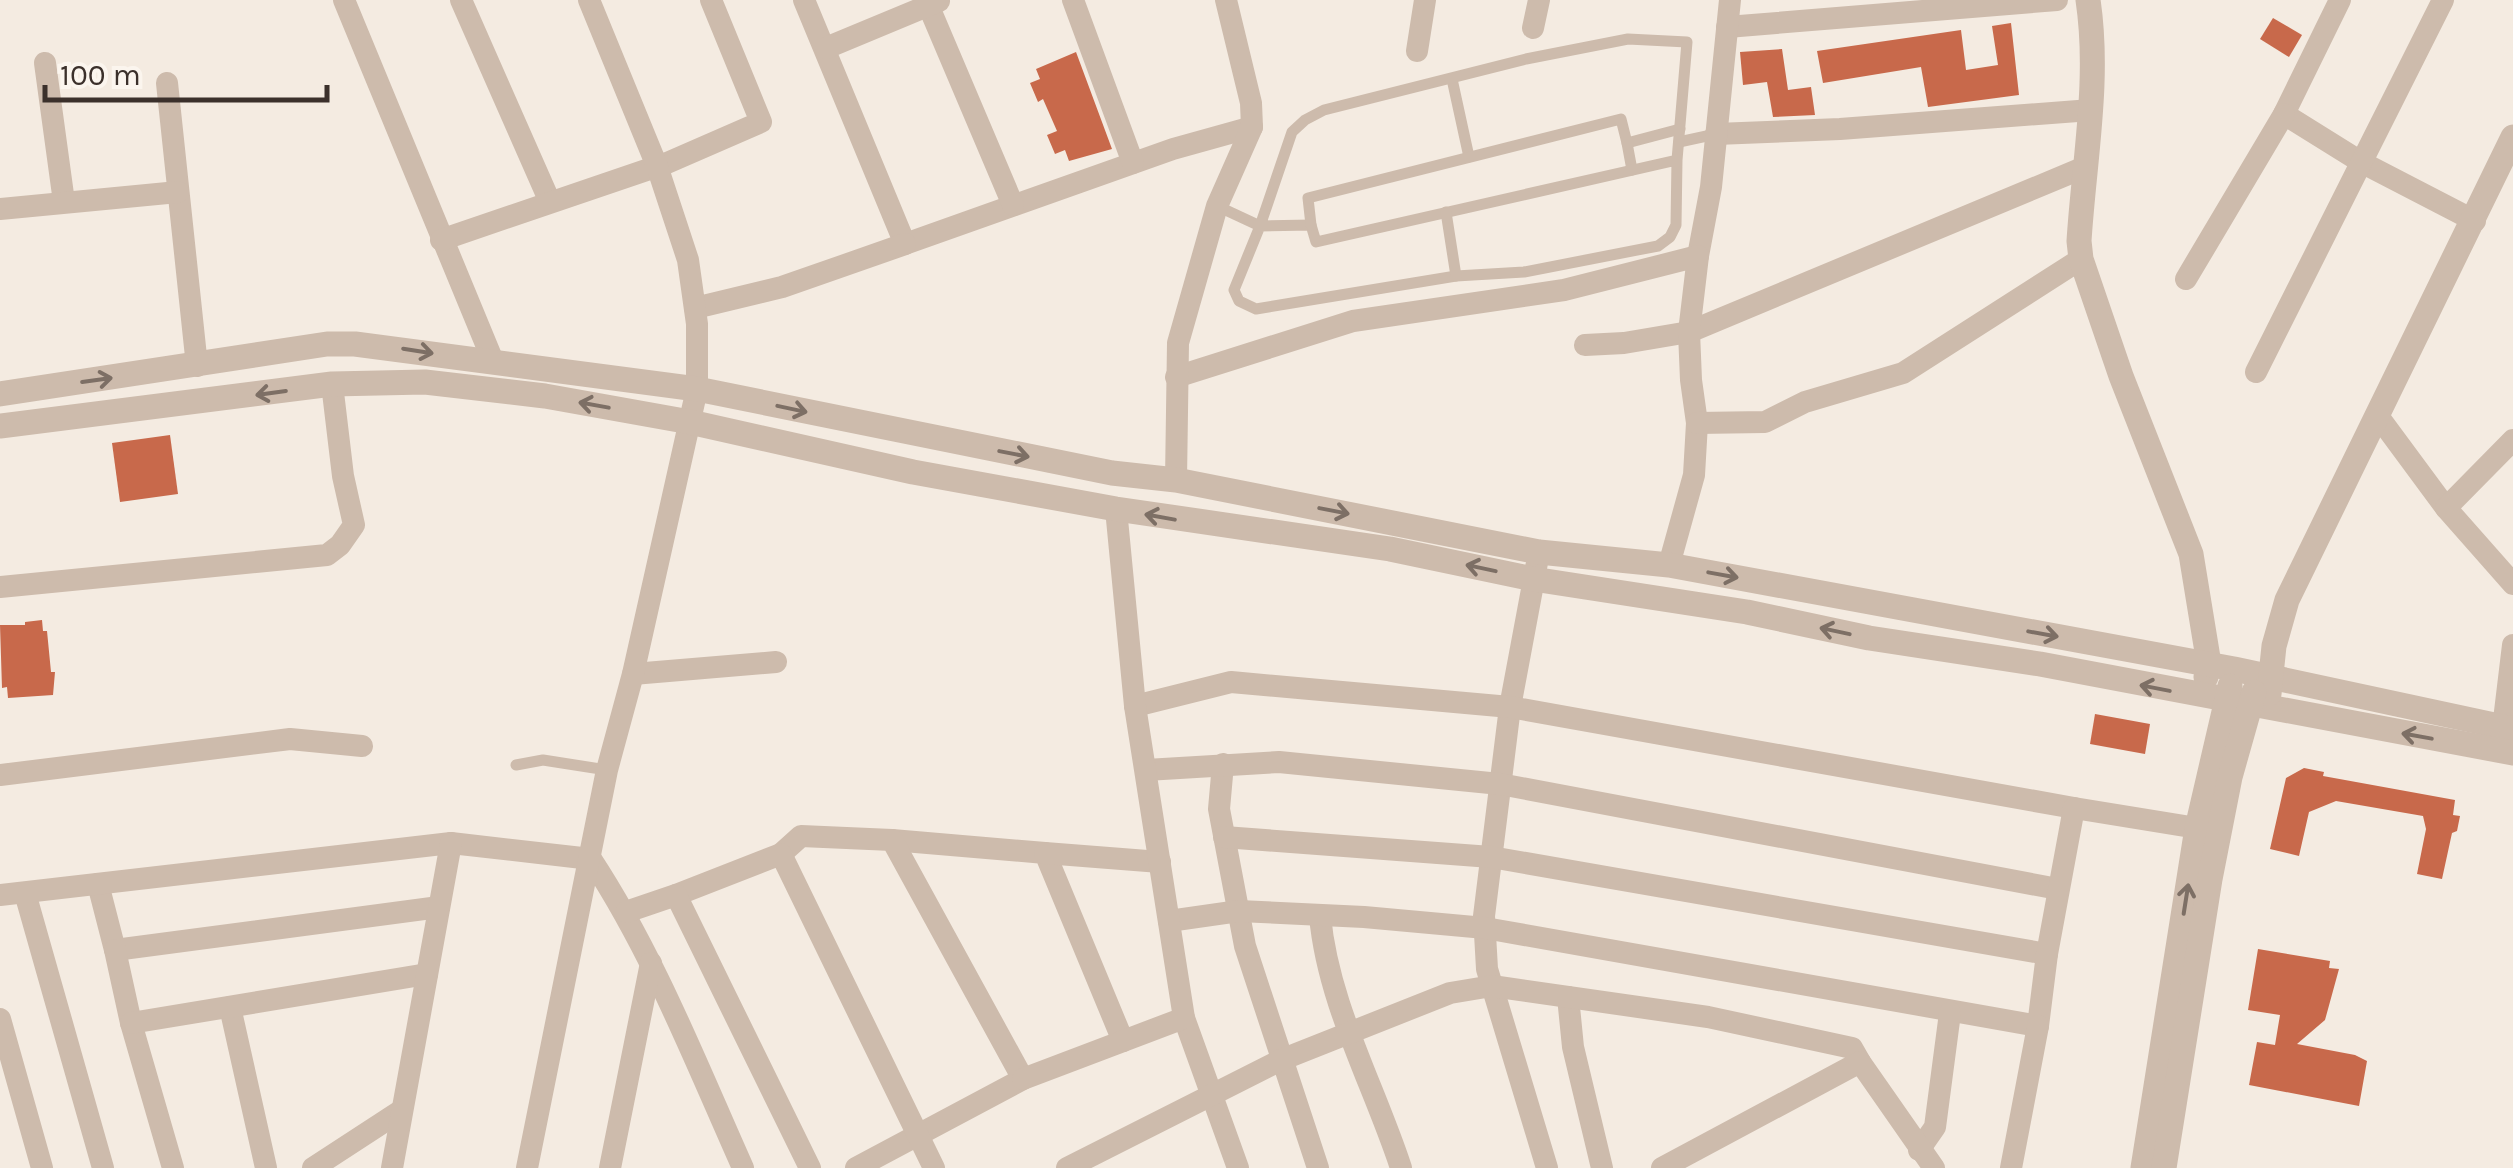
<svg xmlns="http://www.w3.org/2000/svg" width="2513" height="1168" font-family="Karla,sans-serif">
<style>
.building{fill:#c8694b}
.lines{fill:none;stroke-linecap:round;stroke-linejoin:round}
.service{stroke:#cdbbac;stroke-width:11}
.minor{stroke:#cdbbac;stroke-width:22}
.tertiary{stroke:#cdbbac;stroke-width:25}
.oneway{stroke:#7d6f65}
</style>
<rect width="100%" height="100%" fill="#f4ebe1"/>
<g class="building">
<path d="M2273 18 2302 35 2289 57 2260 39Z"/>
<path d="M2011 23 2019 95 1928 107 1921 67 1823 83 1817 51 1961 30 1966 70 1998 65 1992 26Z"/>
<path d="M1782 49 1788 90 1811 87 1815 115 1773 117 1767 82 1743 85 1740 52Z"/>
<path d="M1076 52 1112 149 1069 161 1065 150 1055 154 1047 135 1057 131 1043 99 1038 102 1030 83 1040 79 1036 69Z"/>
<path d="M170 435 178 494 120 502 112 443Z"/>
<path d="M42 620 43 631H47L51 672H55L53 695 8 698 7 687 2 688 0 625H25V622Z"/>
<path d="M2095 714 2150 724 2145 754 2090 744Z"/>
<path d="M2304 768 2324 772 2323 776 2455 800 2453 815 2460 816 2457 831 2452 833 2442 879 2417 874 2426 829 2423 816 2336 801 2309 812 2299 856 2270 849 2286 778Z"/>
<path d="M2258 949 2330 961 2329 968 2339 969 2325 1020 2297 1044 2355 1055 2367 1061 2359 1106 2249 1085 2257 1042 2275 1045 2280 1015 2248 1010Z"/>
</g>
<g class="lines">
<g class="service">
<path d="M1452 79 1469 157"/>
<path d="M1679 142 1716 134"/>
<path d="M1627 143 1632 170"/>
<path d="M1217 206 1260 226 1292 132 1305 120 1324 110 1526 59 1628 39 1687 42 1677 160 1676 225 1670 237 1658 246 1524 272 1456 276 1256 309 1239 301 1234 290 1260 226 1311 225 1316 242 1677 160"/>
<path d="M1446 212 1456 276"/>
<path d="M1311 225 1308 198 1621 119 1627 143 1680 129"/>
<path d="M516 765 543 760 607 770"/>
</g>
<g class="minor">
<path d="M344 0 493 361"/>
<path d="M461 0 550 202"/>
<path d="M804 0 905 244 1173 149 1252 127"/>
<path d="M926 0 1013 205"/>
<path d="M1073 0 1133 163"/>
<path d="M2340 0 2284 114 2361 162 2475 221"/>
<path d="M1727 27 2057 0"/>
<path d="M1533 28 1539 0"/>
<path d="M826 48 939 1"/>
<path d="M1417 51 1425 0"/>
<path d="M45 63 64 202"/>
<path d="M167 83 197 366"/>
<path d="M1716 134 1840 129 2091 110"/>
<path d="M0 209 178 192"/>
<path d="M441 240 667 163 761 122 711 0"/>
<path d="M1698 256 1711 187 1730 0"/>
<path d="M2186 279 2284 114"/>
<path d="M695 308 782 287 905 244"/>
<path d="M1585 345 1624 343 1689 332 2085 167"/>
<path d="M2256 372 2443 0"/>
<path d="M1176 377 1353 321 1564 290 1698 256 1689 332 1691 380 1697 423 1694 475 1669 565"/>
<path d="M2378 416 2446 508"/>
<path d="M1697 423 1765 422 1805 402 1903 373 2081 259"/>
<path d="M2513 440 2446 508 2513 584"/>
<path d="M1176 480 1178 343 1217 206 1252 127 1251 103 1226 0"/>
<path d="M1539 552 1510 707 1484 916 1487 969 1547 1168"/>
<path d="M0 587 327 555 340 545 354 525 343 476 332 384"/>
<path d="M633 674 776 662"/>
<path d="M1135 706 1231 682 1510 707 2074 808"/>
<path d="M2503 728 2513 645"/>
<path d="M1223 764 1219 809 1245 946 1318 1168"/>
<path d="M1146 770 1279 762 1500 784 2058 889"/>
<path d="M0 775 290 739 362 746"/>
<path d="M1224 837 1491 857 2047 954"/>
<path d="M892 840 1045 853 1123 1041"/>
<path d="M1045 853 1160 862"/>
<path d="M781 854 801 836 892 840 1023 1079 856 1168"/>
<path d="M98 884 115 950 439 907"/>
<path d="M25 893 103 1168"/>
<path d="M0 895 451 843 591 859C654 955 696 1063 743 1168"/>
<path d="M676 895 781 854 934 1168"/>
<path d="M626 912 676 895 810 1168"/>
<path d="M1320 916C1328 1004 1374 1085 1401 1168"/>
<path d="M1169 921 1239 911 1364 917 1485 928 2038 1026 2047 954 2074 808 2197 828"/>
<path d="M115 950 131 1023 173 1168"/>
<path d="M1568 997 1573 1047 1602 1168"/>
<path d="M230 1007 266 1168"/>
<path d="M1184 1018 1238 1168"/>
<path d="M0 1019 42 1168"/>
<path d="M131 1023 427 974"/>
<path d="M1023 1079 1184 1018 1135 706 1116 509"/>
<path d="M1919 1150 1935 1127 1950 1013"/>
<path d="M313 1168 402 1110"/>
<path d="M392 1168 451 843"/>
<path d="M527 1168 607 770 633 674 697 389V324L688 260 657 166 589 0"/>
<path d="M610 1168 651 963"/>
<path d="M1067 1168 1281 1060 1450 993 1492 986 1708 1017 1852 1048 1860 1062"/>
<path d="M1662 1168 1860 1062 1934 1168"/>
<path d="M2011 1168 2038 1026"/>
</g>
<g class="tertiary">
<path d="M2088 0C2100 80 2084 161 2079 241L2081 259 2121 376 2191 554 2209 664 2206 677"/>
<path d="M0 394 327 344H355L697 389 1112 473 1176 480 1539 552 1669 565 2234 669 2513 729"/>
<path d="M0 426 332 384 425 382 545 396 690 422 913 472 1116 509 1390 549 1533 579 1747 612 1869 638 2040 664 2513 753"/>
<path d="M2269 694 2274 646 2287 600 2513 137"/>
<path d="M2143 1168 2197 828 2230 686"/>
<path d="M2164 1168 2210 879 2230 777 2254 692"/>
</g>
</g>
<defs><path id="oneway-shaft" d="M-6 0H5M1.5-3L5.5 0L1.5 3" fill="none" stroke-width="1.6" stroke-linecap="round" stroke-linejoin="round" transform="scale(2.5)"/></defs>
<g class="oneway">
<use href="#oneway-shaft" transform="translate(418 351) rotate(9)"/>
<use href="#oneway-shaft" transform="translate(97 380) rotate(-8)"/>
<use href="#oneway-shaft" transform="translate(271 393) rotate(172)"/>
<use href="#oneway-shaft" transform="translate(594 405) rotate(-170)"/>
<use href="#oneway-shaft" transform="translate(792 409) rotate(12)"/>
<use href="#oneway-shaft" transform="translate(1014 454) rotate(11)"/>
<use href="#oneway-shaft" transform="translate(1334 511) rotate(11)"/>
<use href="#oneway-shaft" transform="translate(1160 517) rotate(-170)"/>
<use href="#oneway-shaft" transform="translate(1481 568) rotate(-168)"/>
<use href="#oneway-shaft" transform="translate(1723 575) rotate(10)"/>
<use href="#oneway-shaft" transform="translate(1835 631) rotate(-168)"/>
<use href="#oneway-shaft" transform="translate(2043 634) rotate(10)"/>
<use href="#oneway-shaft" transform="translate(2155 688) rotate(-169)"/>
<use href="#oneway-shaft" transform="translate(2417 736) rotate(-170)"/>
<use href="#oneway-shaft" transform="translate(2186 899) rotate(-81)"/>
</g>
<path d="M45 85v15h282v-15" fill="none" stroke="#3b302b" stroke-width="5"/>
<text x="60" y="85" font-size="30" fill="#3b302b" stroke="#fbf5ee" stroke-width="8" paint-order="stroke">100 m</text>
</svg>
